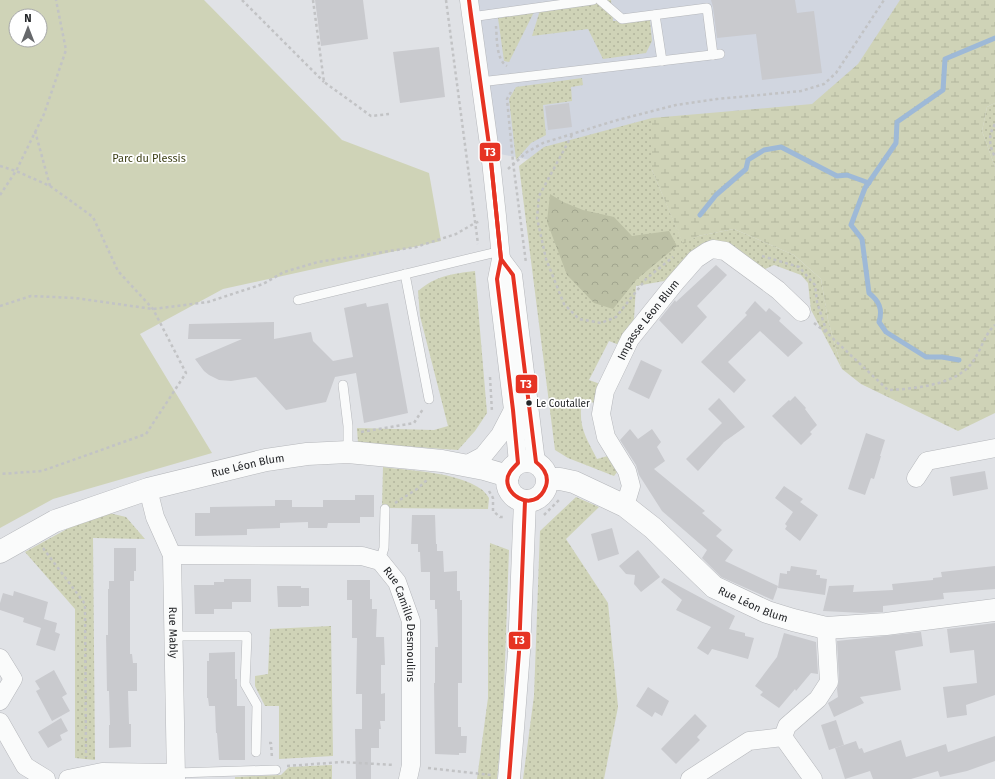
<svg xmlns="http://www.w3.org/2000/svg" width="995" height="779" font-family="'Fira Sans',sans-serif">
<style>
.built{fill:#d1d6e0}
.grass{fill:url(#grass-dots)}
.forest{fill:url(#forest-crowns)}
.wetland{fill:url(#wetland-marsh)}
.park{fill:#cfd3b7;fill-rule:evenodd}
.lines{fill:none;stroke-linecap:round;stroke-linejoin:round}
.stream{stroke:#9eb9d7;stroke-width:5}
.building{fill:#c9cace}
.service-casing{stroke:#b5b7bb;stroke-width:10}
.minor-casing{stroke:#b5b7bb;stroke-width:19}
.tertiary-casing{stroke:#b5b7bb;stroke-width:23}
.path{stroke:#c2c3c5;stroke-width:2.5;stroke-dasharray:3 3;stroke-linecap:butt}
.service{stroke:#fafbfb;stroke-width:9}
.minor{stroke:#fafbfb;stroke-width:18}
.tertiary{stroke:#fafbfb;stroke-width:22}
.bus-1-casing{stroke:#fff;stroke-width:7}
.bus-1{stroke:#e63323;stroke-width:4}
.bus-dot{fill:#242629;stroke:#fff;stroke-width:1.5}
.labels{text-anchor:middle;stroke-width:3.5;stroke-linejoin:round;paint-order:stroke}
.bus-label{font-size:10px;fill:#242629;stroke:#fff;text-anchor:start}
.park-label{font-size:11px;fill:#3c3f15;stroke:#fff}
.street-label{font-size:11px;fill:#242629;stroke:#fff}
.line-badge{stroke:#fff;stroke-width:1.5}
.badge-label{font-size:11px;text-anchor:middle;font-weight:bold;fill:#fff}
</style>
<defs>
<pattern id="grass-dots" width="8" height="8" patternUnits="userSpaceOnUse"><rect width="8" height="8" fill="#cfd3b7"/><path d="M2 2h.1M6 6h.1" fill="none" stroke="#b2b59d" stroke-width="1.8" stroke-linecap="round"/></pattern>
<pattern id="forest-crowns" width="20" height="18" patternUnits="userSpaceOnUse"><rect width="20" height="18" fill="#bcc0a5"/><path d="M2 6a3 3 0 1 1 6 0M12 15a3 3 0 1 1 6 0" fill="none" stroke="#a1a58e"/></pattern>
<pattern id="wetland-marsh" width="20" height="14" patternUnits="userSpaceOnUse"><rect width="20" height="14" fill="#cfd3b7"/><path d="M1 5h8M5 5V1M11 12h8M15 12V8" fill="none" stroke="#b2b59d"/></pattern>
</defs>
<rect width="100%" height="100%" fill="#e0e2e6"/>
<path class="built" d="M469 0H901L875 58 814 112 536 161 490 152Z"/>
<g class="grass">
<path d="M593 0H611L613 21 650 20 652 41 646 53 603 59 588 29 532 36 541 7Z"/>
<path d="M534 12 509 62 504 61 498 18Z"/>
<path d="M582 78 583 85 571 87 572 101 543 105 546 135 531 143 516 160 509 99 516 87Z"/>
<path d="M995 103V167L982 131 987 107Z"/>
<path d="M652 118V170L683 243 698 236 734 229 794 255 821 279 828 320 842 369 811 310 808 283 801 275 774 265 763 270 696 252 664 281 636 286 634 319 622 346 609 341 589 380 603 385 597 404 582 399C578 427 585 435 597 459L611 455 618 471 614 476 568 458 555 450 519 166 544 147Z"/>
<path d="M475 271 487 413 475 431 458 450 358 443 357 428 434 430 448 426 420 316 418 291C437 275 452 274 475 271Z"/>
<path d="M383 467C413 471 456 472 481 489 484 491 487 495 489 498L488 509 382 508Z"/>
<path d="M576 497 599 507 566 539 608 603 618 707 604 779H523L534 696 540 531Z"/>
<path d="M109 513 126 517 145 539 93 538 95 760 75 758V609L25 552 87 518Z"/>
<path d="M490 543 509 550 503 716 497 779H477L488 698V634Z"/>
<path d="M331 626 333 756 279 759V706H265L255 686V676L268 674 270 629Z"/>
<path d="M332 765V779H235V777L281 775 289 767Z"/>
</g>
<path class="forest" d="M550 194 563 202 583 210 614 217 632 236 669 231 677 246 637 279 613 309 594 303 567 275 547 222Z"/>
<path class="wetland" d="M900 0H995V103L987 107 982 131 995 167V413L958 431 861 384 842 369 828 320 821 279 794 255 734 229 698 236 683 244 652 170V118L812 104 858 64Z"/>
<path class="park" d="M0 0H204L342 140 429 173 441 241 223 289 140 334 212 453 53 499 0 528ZM16 16H40V40H16Z"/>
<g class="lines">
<g class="stream">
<path d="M700 215 716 195 746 169 748 160 764 150 781 147 837 176 847 175 869 183"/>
<path d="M959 360 942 357H926L886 332 879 322C883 309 879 301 869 293L862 239 851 225 865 188 896 143 897 122 943 90 945 59 995 38"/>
</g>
</g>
<g class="building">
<path d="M315 0H363L368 39 321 46Z"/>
<path d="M711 0H795L797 13 814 11 822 73 762 80 756 34 717 38 713 7Z"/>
<path d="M439 47 445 97 400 103 393 52Z"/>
<path d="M569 103 572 127 548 130 545 106Z"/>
<path d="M716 265 727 275 697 306 707 317 682 344 659 320 675 300 676 302Z"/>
<path d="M755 301 766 312 769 308 781 318 779 321 803 343 788 357 760 331 728 362 746 380 734 393 701 362 747 315 745 313Z"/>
<path d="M366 303 367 307 388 303 408 413 364 423 356 373 335 377 326 402 286 410 256 377 231 381 219 380 209 375 204 371 195 359 242 339H188L189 324 274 322V339L311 332 313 341 333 361 353 357 344 308Z"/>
<path d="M641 360 662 370 649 399 628 389Z"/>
<path d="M795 396 806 408 805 409 817 425 810 432 812 434 801 445 772 416 789 400 790 401Z"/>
<path d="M719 398 745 427 724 442 698 471 686 459 722 423 708 409Z"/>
<path d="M630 429 638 439 652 429 661 442 657 447 665 461 654 469 705 511 702 513 722 530 716 536 733 550 725 561 778 586 773 600 721 577 702 558 707 550 662 511 639 475 636 465 620 440Z"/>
<path d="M866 433 885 440 880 456H881L874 479 871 478 865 495 848 489Z"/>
<path d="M985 471 988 489 953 496 950 477Z"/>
<path d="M784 486 803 499 800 502 818 515 800 541 785 529 787 526 785 524 793 512 775 498Z"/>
<path d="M355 495H374V517H360V523H328L327 528H308V522L280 523V528L247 529V535L195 536V513H210V507L275 506V500H292V507H323V500H355Z"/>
<path d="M412 515H435L436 544H437V551H443L444 572 457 571V591H460V600H462V683H458V727H461V736H467L466 753H459V755L435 754 434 683H435V647H438L437 609H435V600H430V572H421L420 552H418V544H411Z"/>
<path d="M612 528 619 554 598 561 591 534Z"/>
<path d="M114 548H136V571H134V581H130V654H132L133 663H137V691H128L129 724H131V747L109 748V725H110L109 691H107L106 635H108V589H109V581H114Z"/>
<path d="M638 550 660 577 641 592 634 584 635 575 626 574 619 566Z"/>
<path d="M791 566 817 570 816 575H820V578L827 579 825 595 778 588 780 573 787 574V571H790Z"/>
<path d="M995 566V589L943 593 944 599 883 606V612L863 613 823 611 829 586 854 585 853 592 893 590 892 584 933 580V578L942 577 941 572Z"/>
<path d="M664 578 735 616 729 629 745 633V636L754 638 748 659 712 649 708 655 697 648 711 627 676 610 682 600 661 582Z"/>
<path d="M224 579H251V602H232V609H214V614H195L194 585H214V582H224Z"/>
<path d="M347 580H370V599H372V609H377L376 637H384L385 665H381V694L385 693V721H380L381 729H379V748H371V779H356L355 729H362V694H356L357 638H352V600H347Z"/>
<path d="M277 586H301V588H309V606H301V607H278Z"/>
<path d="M14 591 48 602 44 619 57 623 55 632 60 634 55 651 36 645 41 628 23 622 24 618 0 610V603L3 593 13 596Z"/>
<path d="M995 623V695L966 705 967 715 947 718 943 687 977 683 974 650 950 653 947 629Z"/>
<path d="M921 632 923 646 895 651 901 690 860 697 864 703 834 717 828 703 838 697 837 689 839 681 837 641Z"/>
<path d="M784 633 816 642 818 674 811 673 796 691 795 689 779 708 760 695 763 692 755 686 777 657Z"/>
<path d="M235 652V679H237V706H245V760H219L217 733H216L215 706H209L208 698H207V661H209V653Z"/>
<path d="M54 670 67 694 62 697 70 711 52 721 36 691 40 689 35 681Z"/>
<path d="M648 687 669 701 662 716 655 712 652 717 636 706Z"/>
<path d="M695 714 707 726 697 737 700 740 676 764 661 749Z"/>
<path d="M61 718 68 731 60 735 62 740 48 748 38 732Z"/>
<path d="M836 720 844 745 829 750 821 725Z"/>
<path d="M995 736V761L967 771 940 777 938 771 911 779H873L870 771 845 779 835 748 856 741 859 749 862 748 864 753 901 740 906 757 946 744 948 752Z"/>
</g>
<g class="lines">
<g class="service-casing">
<g id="service">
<path d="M600 0 622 19 707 8 713 55"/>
<path d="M655 15 662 61"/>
<path d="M471 17 593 0"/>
<path d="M480 82 720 54"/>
<path d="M405 274 429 399"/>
<path d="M298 300 501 251"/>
<path d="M343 385 348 426V452"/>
<path d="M380 561 384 548 385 509"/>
<path d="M173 636H247L245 684 257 705 256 752"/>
<path d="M176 773 276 770"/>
</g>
</g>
<g class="minor-casing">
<g id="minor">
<path d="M469 0 490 152 497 216 501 259 497 279 513 410 518 463"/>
<path d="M501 259 513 275 536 462"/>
<path d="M466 465 483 456 500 435 513 410"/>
<path d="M916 478 927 461 995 448"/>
<path id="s1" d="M148 489 155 517 172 555 176 779"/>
<path id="s2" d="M625 506 631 486 627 471 606 437 601 414 605 391 630 339 675 283 696 259 708 251 713 249 725 251 778 290 801 312"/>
<path id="s3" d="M172 555 362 556 380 561 397 582 411 621V765L408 779"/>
<path d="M0 658 13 679 0 701"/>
<path d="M0 722 25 766 46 779"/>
<path d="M68 779 102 772 176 773"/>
<path d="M690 779 749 741 783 737"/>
<path d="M813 779 783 737 787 726 818 699 829 682 826 628"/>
</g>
</g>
<g class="tertiary-casing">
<g id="tertiary">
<circle cx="527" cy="481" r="20"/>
<path id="s4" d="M548 479H560L574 482 625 506 653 528 714 587 767 612 793 620 826 628 886 624 995 610"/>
<path id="s5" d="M0 552 55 521 148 489 266 460 307 454 348 452 442 461 484 469 508 476"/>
<path d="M509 779 519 652 525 501"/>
</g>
</g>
<g class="path">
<path d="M242 0 324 82"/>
<path d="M313 0 324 82 371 116 389 114"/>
<path d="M446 0 478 244"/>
<path d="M496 26C497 38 496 60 507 66"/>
<path d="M511 92 507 99 513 162 526 263"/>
<path d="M995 124C988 136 989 145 995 157"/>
<path d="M35 131 50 186"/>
<path d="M572 135 539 196 537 218 546 259 564 304 579 319 601 323 616 317 646 279 673 257"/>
<path d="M0 166 16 171 50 186 93 217 118 271 153 309 186 373 146 434 42 471 0 474"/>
<path d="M508 169 527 152 543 143 614 121 676 105 717 99 781 93 801 91 824 84 836 73 884 0"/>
<path d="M0 195 16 171 44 114 66 50 56 0"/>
<path d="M762 256 799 267 815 285 817 302 827 333"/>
<path d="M0 306 31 296 75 298 153 309 208 302 263 284 284 272 318 262 416 247 456 234 475 223 481 221"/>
<path d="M814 323 827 333 888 390C913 389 955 385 971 364 981 352 983 336 995 325"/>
<path d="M490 377 492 412"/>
<path d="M361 432 414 423 423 409"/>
<path d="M489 491 493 498V511L500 517H505"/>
<path d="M395 503 417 489 428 479"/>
<path d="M544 515 560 499"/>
<path d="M43 548 85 604 86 757"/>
<path d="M269 743H271L272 758"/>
<path d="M287 766 342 762 394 765"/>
<path d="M428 768 491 775"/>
</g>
<use href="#service" class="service"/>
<use href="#minor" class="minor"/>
<use href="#tertiary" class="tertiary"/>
<g class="bus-1-casing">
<g id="bus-1">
<path d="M469 0 490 152 471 17Z"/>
<path d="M490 152 501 259"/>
<path d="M490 152 501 259"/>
<path d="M501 259 513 275 536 462C544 468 549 476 546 486 535 517 497 492 510 472 512 469 515 466 518 463L513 410 497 279Z"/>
<path d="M509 779 519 652 525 501"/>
</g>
</g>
<use href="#bus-1" class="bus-1"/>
</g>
<circle class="bus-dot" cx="529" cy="403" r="3.5"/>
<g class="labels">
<g class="bus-label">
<text x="536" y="407">Le Coutaller</text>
</g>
<g class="park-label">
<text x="149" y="162">Parc du Plessis</text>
</g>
<g class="street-label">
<text dy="4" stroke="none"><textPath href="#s2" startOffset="207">Impasse Léon Blum</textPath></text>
<text dy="4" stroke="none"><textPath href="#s5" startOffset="264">Rue Léon Blum</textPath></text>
<text dy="4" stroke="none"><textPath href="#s4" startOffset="246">Rue Léon Blum</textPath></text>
<text dy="4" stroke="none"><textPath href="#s3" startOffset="278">Rue Camille Desmoulins</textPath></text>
<text dy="4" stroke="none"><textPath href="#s1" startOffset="148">Rue Mably</textPath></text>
</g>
</g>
<g class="line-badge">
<rect x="479" y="142" width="22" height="20" rx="4" fill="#e63323"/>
<rect x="515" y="374" width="23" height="20" rx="4" fill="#e63323"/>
<rect x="508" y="631" width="23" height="19" rx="4" fill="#e63323"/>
</g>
<g class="badge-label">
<text x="490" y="156">T3</text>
<text x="526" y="388">T3</text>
<text x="519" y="644">T3</text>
</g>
<g transform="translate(28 28)"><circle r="19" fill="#ffffff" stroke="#a7a8a9"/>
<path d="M0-3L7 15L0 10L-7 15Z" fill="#66686b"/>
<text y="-6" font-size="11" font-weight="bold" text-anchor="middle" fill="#242629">N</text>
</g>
</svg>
